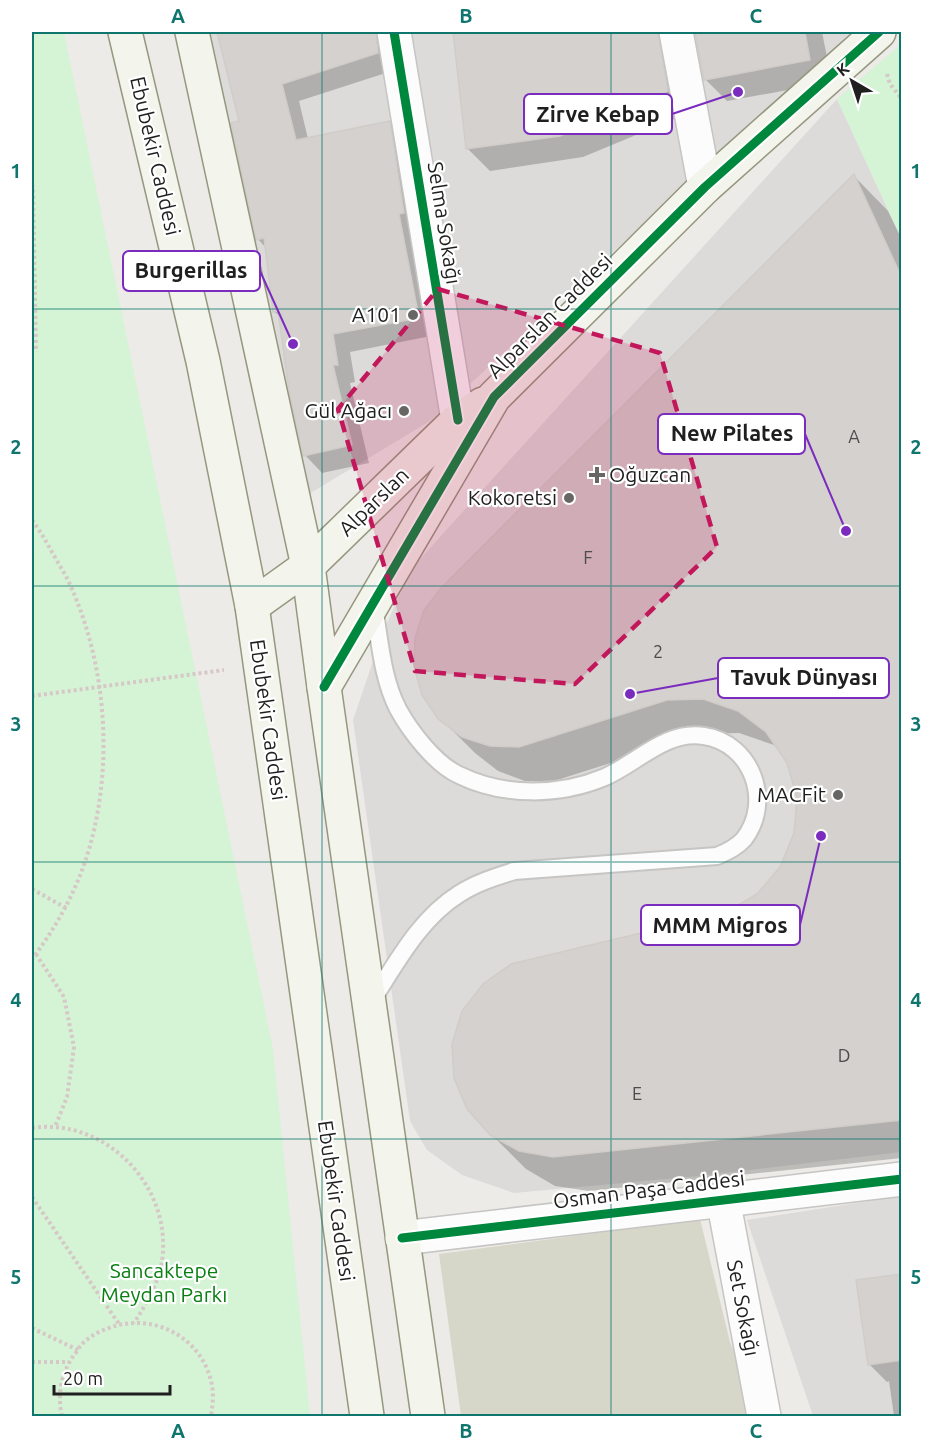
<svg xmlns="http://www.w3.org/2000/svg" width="933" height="1448" font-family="Ubuntu,sans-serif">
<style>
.residential{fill:#dcdbd9}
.construction{fill:#d6d6c9}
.park{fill:#d5f3d5}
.shadow{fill:#0003}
.building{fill:#d4d1ce;stroke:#d0cdc9;stroke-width:1.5}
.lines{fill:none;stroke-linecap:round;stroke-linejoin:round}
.lane-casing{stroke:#c6c5c4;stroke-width:20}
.street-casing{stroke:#c6c5c4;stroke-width:36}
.secondary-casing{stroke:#96977f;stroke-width:36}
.path{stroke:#d6c8c6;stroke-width:4;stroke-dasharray:3 3;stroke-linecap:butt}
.lane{stroke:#fcfcfc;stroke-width:16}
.street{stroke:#fcfcfc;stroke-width:33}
.secondary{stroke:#f3f4eb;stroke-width:33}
.cycleway-casing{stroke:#fff;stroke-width:13}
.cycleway{stroke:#00873e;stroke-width:9}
.marked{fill:#c2185b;fill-opacity:0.2;stroke:#c2185b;stroke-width:4.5;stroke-dasharray:12 8;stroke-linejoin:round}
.grid{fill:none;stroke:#0f766e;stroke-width:1.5;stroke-opacity:0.55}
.poi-dot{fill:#676665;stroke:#fff;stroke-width:2}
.labels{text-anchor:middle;stroke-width:4.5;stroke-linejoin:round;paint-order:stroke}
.number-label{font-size:18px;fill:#4c4c4b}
.street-label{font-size:21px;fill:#1f1f1f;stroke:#fff}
.poi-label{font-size:21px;fill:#1f1f1f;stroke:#fff;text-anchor:end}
.park-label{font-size:21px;fill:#0a7f13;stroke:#fff}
.leader{fill:none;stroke:#7b2cbf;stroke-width:2}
.callout-dot{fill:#7b2cbf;stroke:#fff;stroke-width:2}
.callout{fill:#fff;stroke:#7b2cbf;stroke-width:2}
.callout-label{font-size:22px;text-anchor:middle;font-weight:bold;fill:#1f1f1f}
.neatline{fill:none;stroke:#0f766e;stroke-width:2}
.grid-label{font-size:20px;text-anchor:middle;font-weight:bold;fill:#0f766e}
</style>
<rect width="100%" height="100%" fill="#edebe8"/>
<g class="residential">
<path d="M207 32H851L430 421 304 497Z"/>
<path d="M837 99 901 238V1152L698 1176 514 1193 462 1175 427 1150 410 1121 353 720 383 632 411 569Z"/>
<path d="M901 1196V1416H813L747 1220Z"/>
</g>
<path class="construction" d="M700 1219 730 1342 760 1416H461L439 1254Z"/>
<g class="park">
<path d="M32 32H64L273 1049 310 1416H32Z"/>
<path d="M901 44V238L837 99Z"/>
</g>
<g class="shadow">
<path d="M219 32H396L395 70 299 101 308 139 389 123 407 141 436 335 350 352 355 382 350 383 369 463 322 473 305 455 280 317 274 311 267 249 258 239 241 122Z"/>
<path d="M455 32H822L832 82 727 101 705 79 697 35H694L685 40 689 113 583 157 490 171 468 149Z"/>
<path d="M854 176 888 211 902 240V1158L589 1191 555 1186 526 1169 491 1134 726 914 758 895 782 868 795 834 798 797 788 762 780 750 774 745 739 733 702 734 554 781H525L498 771 475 753 440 718Z"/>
<path d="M902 1275V1416H894L889 1381 887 1382 869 1364Z"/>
</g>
<g class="building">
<path d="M217 32H376L378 53 282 84 296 140 390 121 404 213 399 214 419 318 333 334 338 365H333L352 445 303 456 289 391 278 311 273 312 264 238 256 240 231 123 239 121Z"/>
<path d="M453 32H658L668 91 560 136 466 149Z"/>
<path d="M695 32H805L810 60 704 80Z"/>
<path d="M854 174 902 278V1120L553 1157 519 1151 490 1135 467 1109 454 1078 452 1044 462 1011 483 984 511 964 725 913 757 894 780 867 794 833 797 798 787 763 766 732 738 711 703 699 667 700 519 747 490 746 462 737 438 719 422 695 414 667 415 638 424 610 442 587Z"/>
<path d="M902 1274V1360L868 1365 856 1280Z"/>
</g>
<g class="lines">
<g class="lane-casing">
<path id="lane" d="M371 1002C396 964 419 919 459 894 476 883 495 877 514 871L717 856C727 852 737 847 744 839 773 802 752 743 704 736 666 730 637 763 605 777 560 796 504 797 459 775 435 764 410 731 398 709 382 678 380 641 374 607"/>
</g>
<g class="street-casing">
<g id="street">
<path d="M394 32 458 420"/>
<path d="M676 32 705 187"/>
<path d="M723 1199 764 1416"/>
<path d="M402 1238 902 1179"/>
</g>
</g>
<g class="secondary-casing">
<g id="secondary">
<path d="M125 32 203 361 252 606 367 1416"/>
<path d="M192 32 308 566 324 687 428 1416"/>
<path d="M252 606 308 566 458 420 483 404"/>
<path d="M324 687 494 397 705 187 879 32"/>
</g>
</g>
<g class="path">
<path d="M887 74 890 84 902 99"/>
<path d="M32 184 33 188 36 352"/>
<path d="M32 520C41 532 48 545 56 559 61 568 67 577 71 587 108 670 114 773 86 859 74 895 55 929 32 959"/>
<path d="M32 696 224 670"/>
<path d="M32 889 66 908"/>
<path d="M36 954 64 997 74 1047 67 1097 55 1127"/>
<path d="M32 1128C106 1117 173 1187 162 1261 158 1284 147 1303 134 1323"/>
<path d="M32 1197 119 1324"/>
<path d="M32 1328 78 1350"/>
<path d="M32 1362H69"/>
<path d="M62 1416C57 1395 61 1373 74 1355 77 1352 79 1347 82 1344 89 1337 99 1331 109 1328 157 1310 209 1342 213 1393 213 1401 212 1409 211 1416"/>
</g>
<use href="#lane" class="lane"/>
<use href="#street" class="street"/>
<use href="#secondary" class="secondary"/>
<g class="cycleway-casing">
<g id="cycleway">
<path d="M394 32 458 420"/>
<path d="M324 687 494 397 705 187 879 32"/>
<path d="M402 1238 902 1179"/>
</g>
</g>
<use href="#cycleway" class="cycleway"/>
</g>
<path class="marked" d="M438 289 660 353 717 547 575 684 415 671 338 409Z"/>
<path class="grid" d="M322 32V1416M611 32V1416M32 309H902M32 586H902M32 862H902M32 1139H902"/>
<g class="poi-dot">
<circle cx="413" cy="315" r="6"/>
<circle cx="404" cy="411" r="6"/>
<path d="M594 466h6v6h6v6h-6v6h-6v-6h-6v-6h6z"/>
<circle cx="569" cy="498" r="6"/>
<circle cx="838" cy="795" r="6"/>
</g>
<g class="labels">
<g class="number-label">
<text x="854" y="443">A</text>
<text x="588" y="564">F</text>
<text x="658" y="658">2</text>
<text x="844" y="1062">D</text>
<text x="637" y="1100">E</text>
</g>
<g class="street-label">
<text transform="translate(155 156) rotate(77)" y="7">Ebubekir Caddesi</text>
<text transform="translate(444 223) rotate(81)" y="7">Selma Sokağı</text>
<text transform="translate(550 316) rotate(-45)" y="7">Alparslan Caddesi</text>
<text transform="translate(374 502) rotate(-44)" y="7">Alparslan</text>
<text transform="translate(268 720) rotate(82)" y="7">Ebubekir Caddesi</text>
<text transform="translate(649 1190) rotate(-7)" y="7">Osman Paşa Caddesi</text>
<text transform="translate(336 1201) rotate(82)" y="7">Ebubekir Caddesi</text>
<text transform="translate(743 1308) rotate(79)" y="7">Set Sokağı</text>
</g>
<g class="poi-label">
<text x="401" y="322">A101</text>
<text x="392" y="418">Gül Ağacı</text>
<text x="609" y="482" text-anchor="start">Oğuzcan</text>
<text x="557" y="505">Kokoretsi</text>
<text x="826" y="802">MACFit</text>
</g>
<g class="park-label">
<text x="164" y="1278">Sancaktepe<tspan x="164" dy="24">Meydan Parkı</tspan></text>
</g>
</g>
<path class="leader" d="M738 92L672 114M293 344L260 271M846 531L805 434M630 694L718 678M821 836L800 925"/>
<g class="callout-dot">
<circle cx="738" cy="92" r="6"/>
<circle cx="293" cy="344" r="6"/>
<circle cx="846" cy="531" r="6"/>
<circle cx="630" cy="694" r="6"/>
<circle cx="821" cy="836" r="6"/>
</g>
<g class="callout">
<rect x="524" y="94" width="148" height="40" rx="6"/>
<rect x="123" y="251" width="137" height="40" rx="6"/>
<rect x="658" y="414" width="147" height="40" rx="6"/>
<rect x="718" y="658" width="171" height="40" rx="6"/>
<rect x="641" y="905" width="159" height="40" rx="6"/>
</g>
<g class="callout-label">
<text x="598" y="122">Zirve Kebap</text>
<text x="191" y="278">Burgerillas</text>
<text x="732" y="441">New Pilates</text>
<text x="804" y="685">Tavuk Dünyası</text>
<text x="720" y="933">MMM Migros</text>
</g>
<rect width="933" height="1448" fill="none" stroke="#ffffff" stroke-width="66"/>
<g transform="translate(852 81) rotate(321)" stroke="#ffffff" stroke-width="4.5" paint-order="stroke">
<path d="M0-4.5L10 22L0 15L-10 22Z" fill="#1f1f1f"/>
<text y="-9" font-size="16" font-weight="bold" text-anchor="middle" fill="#1f1f1f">K</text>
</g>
<path d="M54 1385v9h116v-9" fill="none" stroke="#1f1f1f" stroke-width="3"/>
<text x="63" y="1385" font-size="18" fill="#1f1f1f" stroke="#ffffff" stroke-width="4.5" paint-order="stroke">20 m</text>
<rect x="33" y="33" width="867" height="1382" class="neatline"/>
<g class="grid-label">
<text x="178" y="23">A</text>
<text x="466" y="23">B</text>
<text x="756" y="23">C</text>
<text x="16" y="178">1</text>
<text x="916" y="178">1</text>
<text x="16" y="454">2</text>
<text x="916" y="454">2</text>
<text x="16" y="731">3</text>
<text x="916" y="731">3</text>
<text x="16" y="1007">4</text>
<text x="916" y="1007">4</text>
<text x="16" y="1284">5</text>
<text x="916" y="1284">5</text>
<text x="178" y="1438">A</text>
<text x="466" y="1438">B</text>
<text x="756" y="1438">C</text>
</g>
</svg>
